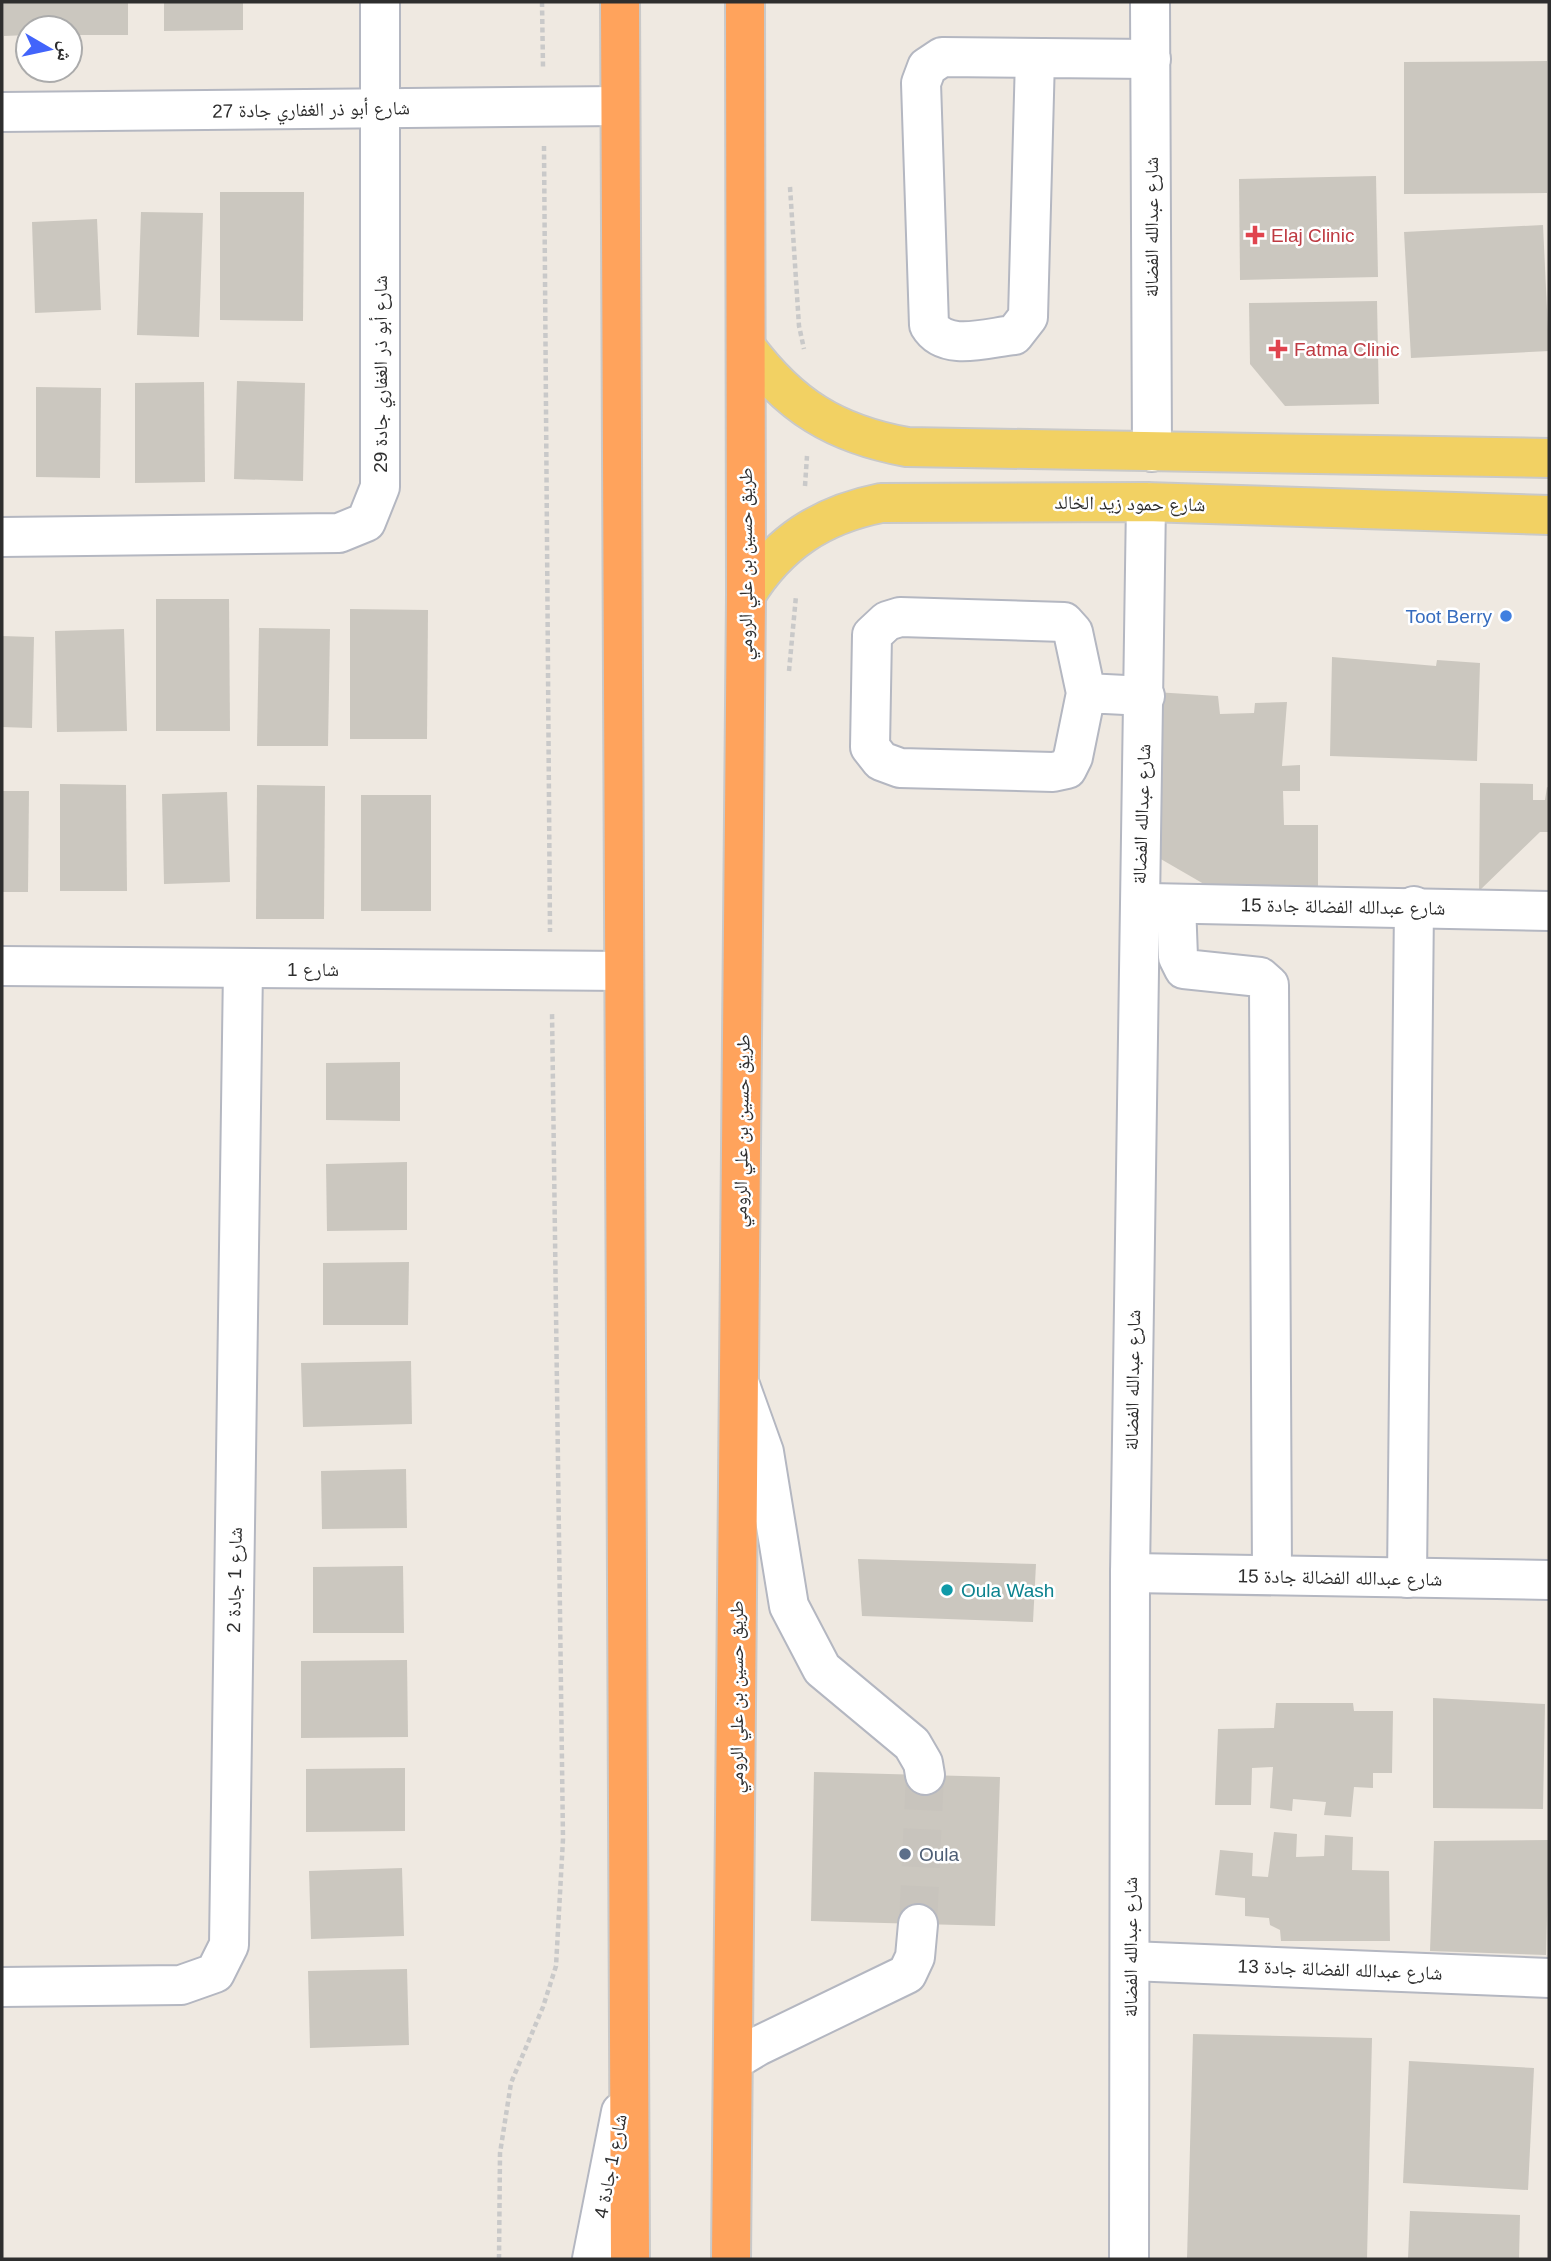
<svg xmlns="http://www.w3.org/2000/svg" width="1551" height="2261" font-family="Helvetica,'Noto Naskh Arabic',sans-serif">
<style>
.building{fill:#cbc7bf}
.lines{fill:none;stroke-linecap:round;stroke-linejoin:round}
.minor-tunnel{stroke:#c8c4bd;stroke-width:38;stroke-dasharray:38 19;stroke-linecap:butt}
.minor-casing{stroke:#b4b7c1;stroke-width:42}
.major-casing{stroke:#c9c9c9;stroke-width:42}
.highway-casing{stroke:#c9c9c9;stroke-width:42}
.path{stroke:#c9c9c9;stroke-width:4.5;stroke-dasharray:5 3.5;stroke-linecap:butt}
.minor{stroke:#fff;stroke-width:38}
.major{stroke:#f2d163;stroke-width:38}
.highway{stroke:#ffa35c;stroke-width:38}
.health-dot{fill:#e0444e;stroke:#fff;stroke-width:2.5}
.shop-dot{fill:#3f7fe0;stroke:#fff;stroke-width:2.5}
.culture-dot{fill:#0f9aa8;stroke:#fff;stroke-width:2.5}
.service-dot{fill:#5c6f8a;stroke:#fff;stroke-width:2.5}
.labels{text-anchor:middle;stroke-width:5;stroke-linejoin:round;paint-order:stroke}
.street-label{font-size:19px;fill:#2e2e2e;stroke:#fff}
.health-label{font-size:19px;fill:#be3a42;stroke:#fff;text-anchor:start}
.shop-label{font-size:19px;fill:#366cbe;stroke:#fff;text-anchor:end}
.culture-label{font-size:19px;fill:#0d838f;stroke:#fff;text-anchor:start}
.service-label{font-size:19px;fill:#4e5e75;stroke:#fff;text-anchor:start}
</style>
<rect width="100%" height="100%" fill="#efe9e1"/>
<g class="building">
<path d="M4 2H128V35H70V28H28V35L4 36Z"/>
<path d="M164 2H243V30L164 31Z"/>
<path d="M1547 61V193L1404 194V62Z"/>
<path d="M1376 176 1378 277 1240 280 1239 179Z"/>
<path d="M220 192H304L303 321 220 320Z"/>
<path d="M141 212 203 213 199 337 137 335Z"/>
<path d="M97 219 101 310 35 313 32 222Z"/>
<path d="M1543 225 1549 351 1411 358 1404 232Z"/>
<path d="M1377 301 1379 404 1285 406 1250 364 1249 303Z"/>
<path d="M237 381 305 383 303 481 234 479Z"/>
<path d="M204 382 205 482 135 483V383Z"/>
<path d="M36 387 101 388 100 478 36 477Z"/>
<path d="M156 599H229L230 731H156Z"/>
<path d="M350 609 428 610 427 739H350Z"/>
<path d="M259 628 330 629 328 746H257Z"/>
<path d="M124 629 127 731 57 732 55 631Z"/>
<path d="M2 636 34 637 32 728 2 727Z"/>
<path d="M1332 657 1436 666 1437 660 1480 663 1477 761 1330 756Z"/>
<path d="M1155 692 1218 696 1220 714 1254 713 1255 703 1287 702 1282 766 1300 765V791H1283L1284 825H1318V887L1216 891 1159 858Z"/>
<path d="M1480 783 1533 784V800H1545L1547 787 1549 788V832H1540L1479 891Z"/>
<path d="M60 784 126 785 127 891H60Z"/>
<path d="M257 785 325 786 324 919H256Z"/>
<path d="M2 791H29L28 892H2Z"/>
<path d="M227 792 230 882 164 884 162 794Z"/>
<rect x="361" y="795" width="70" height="116"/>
<path d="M400 1062V1121L326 1120V1063Z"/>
<path d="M407 1162V1230L327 1231 326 1164Z"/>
<path d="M409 1262 408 1325H323V1263Z"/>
<path d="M411 1361 412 1424 303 1427 301 1363Z"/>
<path d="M406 1469 407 1528 322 1529 321 1471Z"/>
<path d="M858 1559 1036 1564 1033 1622 862 1616Z"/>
<path d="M403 1566 404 1633H313V1567Z"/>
<path d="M407 1660 408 1737 301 1738V1661Z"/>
<path d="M1433 1698 1545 1704 1543 1809 1433 1808Z"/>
<path d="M1276 1703H1353L1354 1711H1393L1392 1773H1373V1788L1354 1787 1351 1817 1324 1815 1326 1802 1293 1799 1292 1811 1270 1808 1273 1767 1252 1768 1251 1805H1215L1218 1729 1274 1728Z"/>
<path d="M405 1768V1831L306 1832V1769Z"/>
<path d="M814 1772 1000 1777 995 1926 811 1921Z"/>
<path d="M1274 1832 1297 1834 1296 1857 1324 1856 1325 1835 1353 1837 1352 1870 1389 1871 1390 1941H1281L1280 1930 1270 1925 1269 1918 1245 1916V1898L1215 1895 1220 1850 1253 1853 1252 1876 1268 1877Z"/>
<path d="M1549 1840 1546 1955 1430 1951 1434 1841Z"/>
<path d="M402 1868 404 1936 311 1939 309 1871Z"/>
<path d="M407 1969 409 2045 310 2048 308 1971Z"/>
<path d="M1193 2034 1372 2038 1367 2259H1187Z"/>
<path d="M1409 2061 1534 2068 1528 2190 1403 2183Z"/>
<path d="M1410 2211 1520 2215 1519 2259H1408Z"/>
</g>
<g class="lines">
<path class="minor-tunnel" d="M918 1924 925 1775"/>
<g class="minor-casing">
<g id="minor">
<path d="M1150 2 1152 452"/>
<path d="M1035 58 1028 317 1014 335C986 338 945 352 929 325L921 83 927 67 942 57 1151 59"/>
<path d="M2 112 620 106"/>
<path d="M2 537 339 533 366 522 380 487V2"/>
<path d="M1086 693 1073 632 1064 622 900 617 887 621 872 635 870 747 881 761 900 768 1053 772 1067 769 1073 757 1086 693 1145 696"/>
<path d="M1149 903 1549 911"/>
<path d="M1176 904 1178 957 1184 969 1260 977 1269 985 1272 1575"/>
<path d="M2 966 624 971"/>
<path d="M740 1385 764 1452 789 1606 822 1669 912 1744 923 1763 925 1775"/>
<path d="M1130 1573 1549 1580"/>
<path d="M1407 1578 1414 906"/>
<path d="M1130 1961 1549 1978"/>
<path d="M2 1987 181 1985 215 1973 229 1945 243 968"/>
<path d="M733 2061 758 2046 907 1974 915 1957 918 1924"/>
<path d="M592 2259 621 2112"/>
<path d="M1129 2259 1130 1573 1146 502"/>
</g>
</g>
<g class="major-casing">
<g id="major">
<path d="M746 347C790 406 835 434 907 447L1549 458"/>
<path d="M746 595C778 543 821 515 881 503L1146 502 1549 515"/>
</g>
</g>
<g class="highway-casing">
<g id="highway">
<path d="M620 2 630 2259"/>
<path d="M731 2259 746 595 745 2"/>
</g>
</g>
<g class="path">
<path d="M542 2 543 67"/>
<path d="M544 146 550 932"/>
<path d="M790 187 799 326 804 349"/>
<path d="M805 486 807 456"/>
<path d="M789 671 796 596"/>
<path d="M499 2259 500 2153 511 2083 543 2007 556 1966 563 1839 552 1011"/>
</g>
<use href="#minor" class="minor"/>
<use href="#major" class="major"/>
<use href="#highway" class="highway"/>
</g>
<g class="health-dot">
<path d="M1251.5 224.5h7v7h7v7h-7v7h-7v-7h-7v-7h7z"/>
<path d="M1274.5 338.5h7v7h7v7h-7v7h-7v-7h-7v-7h7z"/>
</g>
<circle class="shop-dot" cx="1506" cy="616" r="7"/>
<circle class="culture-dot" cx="947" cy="1590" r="7"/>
<circle class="service-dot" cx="905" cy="1854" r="7"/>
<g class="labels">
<g class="street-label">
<text transform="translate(311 109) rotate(-1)" y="7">شارع أبو ذر الغفاري جادة 27</text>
<text transform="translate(1151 227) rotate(-90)" y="7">شارع عبدالله الفضالة</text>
<text transform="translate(380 374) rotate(-90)" y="7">شارع أبو ذر الغفاري جادة 29</text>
<text transform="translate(1130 503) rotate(1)" y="7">شارع حمود زيد الخالد</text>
<text transform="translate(745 564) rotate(-90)" y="7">طريق حسين بن علي الرومي</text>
<text transform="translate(1141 814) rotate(-88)" y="7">شارع عبدالله الفضالة</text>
<text transform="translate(1343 906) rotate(1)" y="7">شارع عبدالله الفضالة جادة 15</text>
<text x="313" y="976">شارع 1</text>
<text transform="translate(741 1131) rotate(-89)" y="7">طريق حسين بن علي الرومي</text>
<text transform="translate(1132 1380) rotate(-89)" y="7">شارع عبدالله الفضالة</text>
<text transform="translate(1340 1577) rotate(1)" y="7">شارع عبدالله الفضالة جادة 15</text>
<text transform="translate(234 1580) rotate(-89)" y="7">شارع 1 جادة 2</text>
<text transform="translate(736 1697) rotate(-90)" y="7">طريق حسين بن علي الرومي</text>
<text transform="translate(1130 1947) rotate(-90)" y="7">شارع عبدالله الفضالة</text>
<text transform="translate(1340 1969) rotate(2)" y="7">شارع عبدالله الفضالة جادة 13</text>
<text transform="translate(610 2166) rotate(-79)" y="7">شارع 1 جادة 4</text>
</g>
<g class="health-label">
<text x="1271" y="242">Elaj Clinic</text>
<text x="1294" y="356">Fatma Clinic</text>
</g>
<g class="shop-label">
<text x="1492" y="623">Toot Berry</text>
</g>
<g class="culture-label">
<text x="961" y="1597">Oula Wash</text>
</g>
<g class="service-label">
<text x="919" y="1861">Oula</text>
</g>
</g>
<rect width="1551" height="2261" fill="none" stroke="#2e2e2e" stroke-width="7"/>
<g transform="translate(49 49) rotate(99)"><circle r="33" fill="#ffffff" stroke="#ababab" stroke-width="2"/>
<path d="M0-5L12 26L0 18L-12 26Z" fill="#4264fb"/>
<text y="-10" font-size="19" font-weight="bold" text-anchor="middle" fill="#2e2e2e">ش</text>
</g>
</svg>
